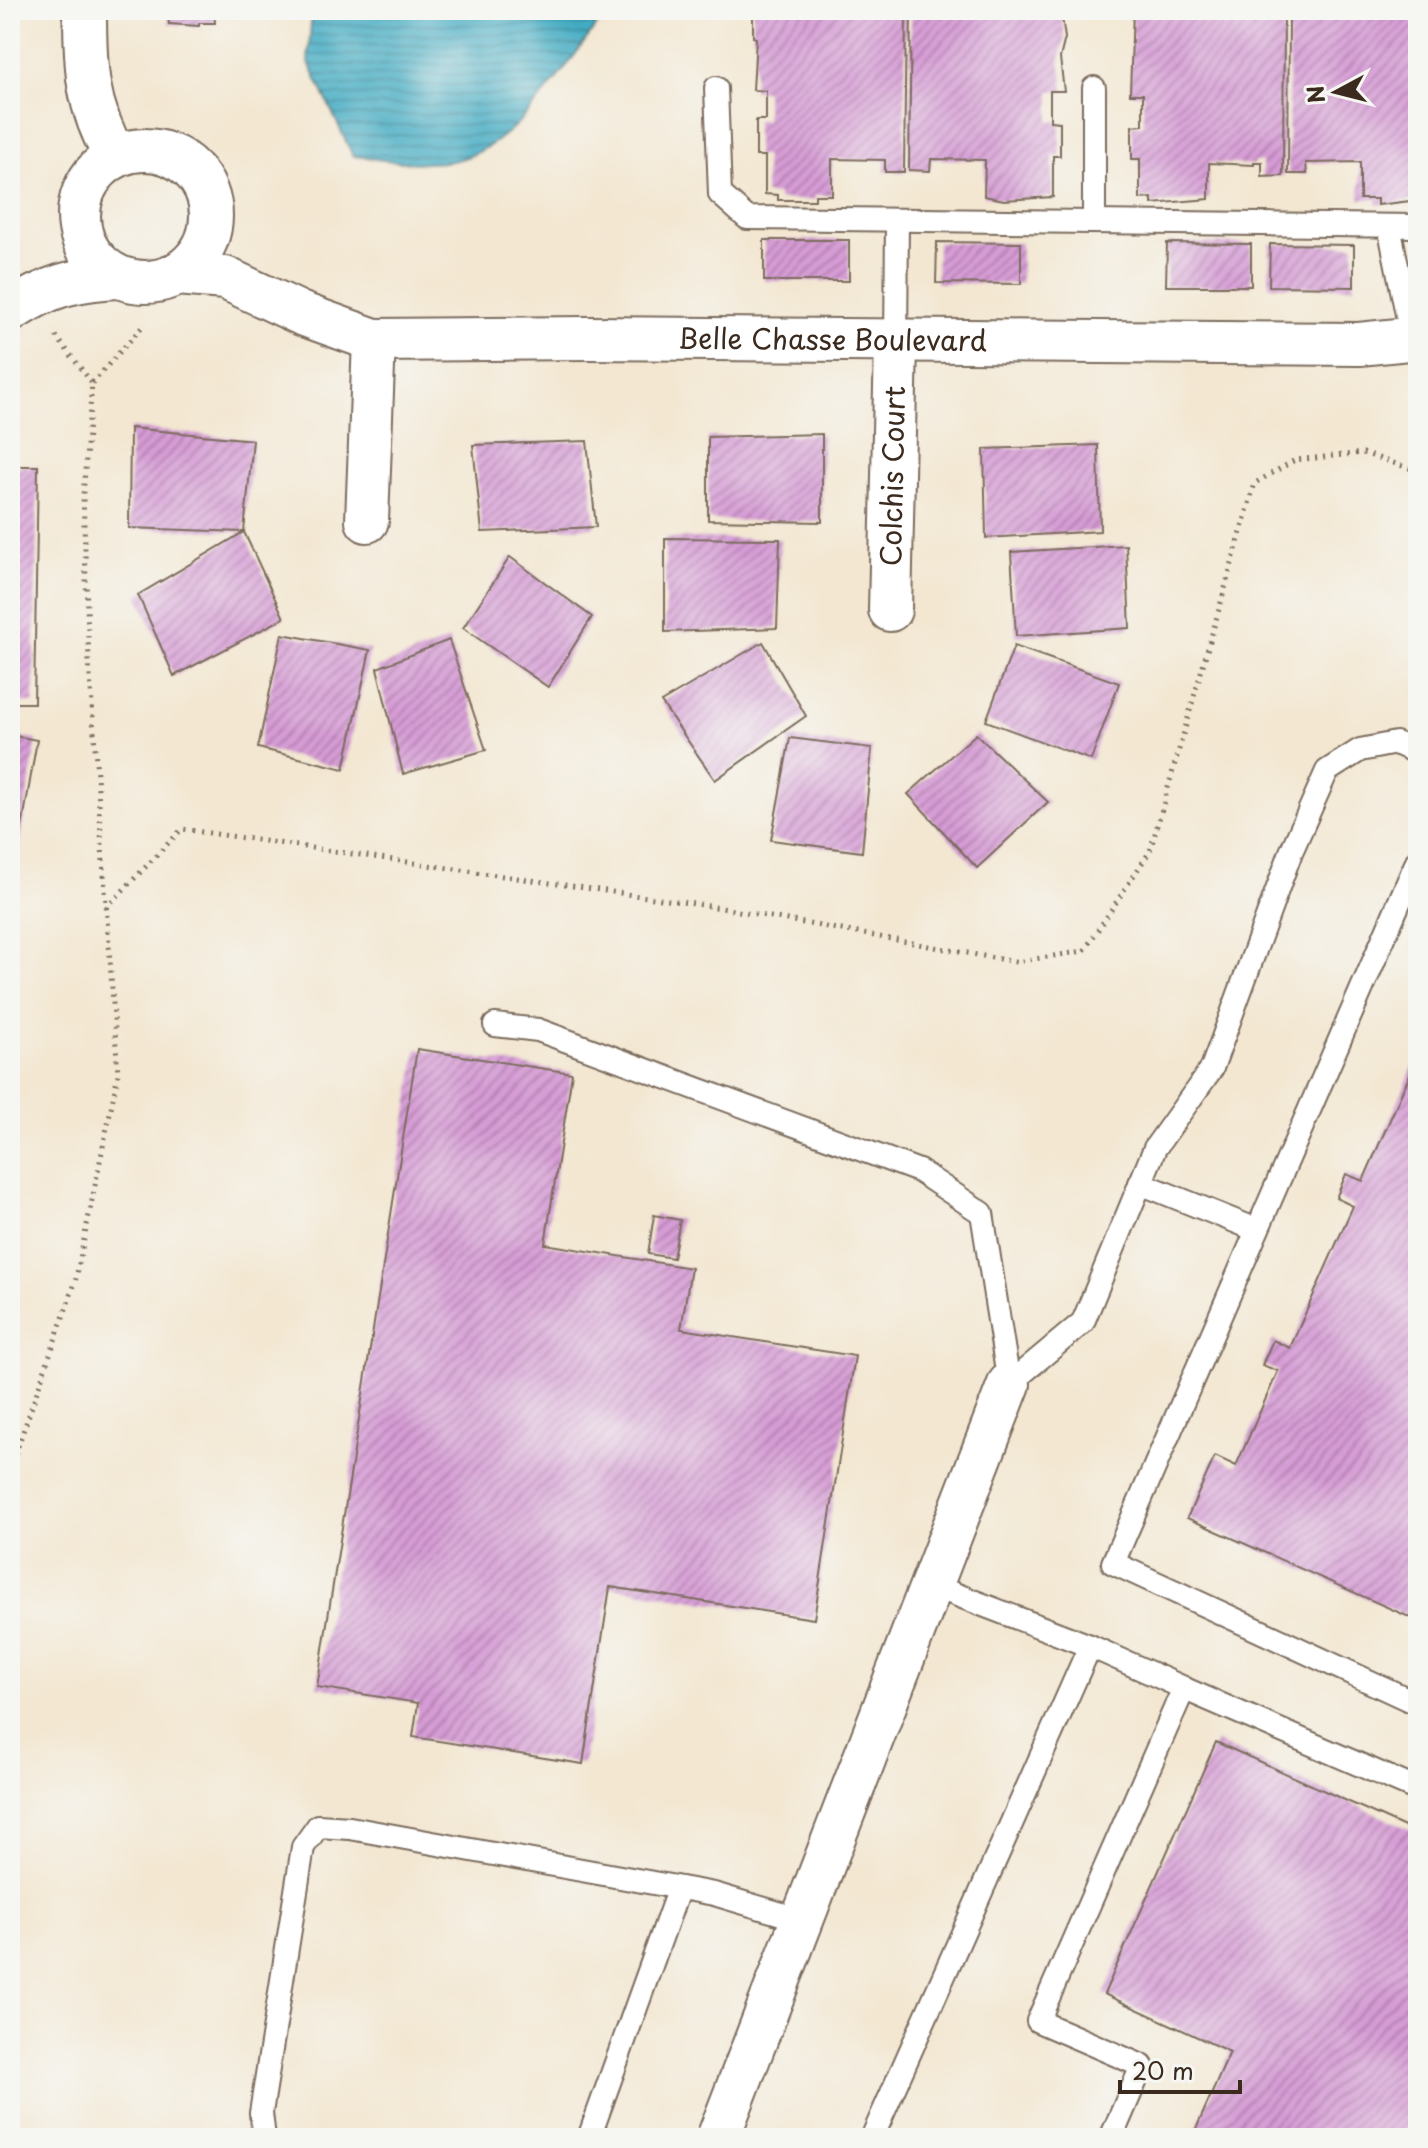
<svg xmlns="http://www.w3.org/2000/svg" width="1428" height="2148" font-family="'Playpen Sans',sans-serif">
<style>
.water{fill:url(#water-rules);stroke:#3f6a70;stroke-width:2}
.building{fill:url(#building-hatch)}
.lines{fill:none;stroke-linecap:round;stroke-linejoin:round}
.lane-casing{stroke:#7b6c5d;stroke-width:26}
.street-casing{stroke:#7b6c5d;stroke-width:46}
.path{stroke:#7b6c5d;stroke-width:5;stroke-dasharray:2 6;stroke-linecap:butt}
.lane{stroke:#fff;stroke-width:22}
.street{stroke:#fff;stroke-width:42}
.labels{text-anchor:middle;stroke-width:6;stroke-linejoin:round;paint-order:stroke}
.street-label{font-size:28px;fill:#3b2a1e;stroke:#f6f6f2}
</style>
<defs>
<pattern id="water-rules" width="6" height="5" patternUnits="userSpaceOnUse" patternTransform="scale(2)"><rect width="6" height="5" fill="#43abc3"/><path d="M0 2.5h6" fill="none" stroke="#398b9e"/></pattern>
<pattern id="building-hatch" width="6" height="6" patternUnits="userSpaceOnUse" patternTransform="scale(2)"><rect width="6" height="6" fill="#d69bd5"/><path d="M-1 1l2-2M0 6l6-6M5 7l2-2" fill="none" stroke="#af7fac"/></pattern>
</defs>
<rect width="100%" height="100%" fill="#f6f6f2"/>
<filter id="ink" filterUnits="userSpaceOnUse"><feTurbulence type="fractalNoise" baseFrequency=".0125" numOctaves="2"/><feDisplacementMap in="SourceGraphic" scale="16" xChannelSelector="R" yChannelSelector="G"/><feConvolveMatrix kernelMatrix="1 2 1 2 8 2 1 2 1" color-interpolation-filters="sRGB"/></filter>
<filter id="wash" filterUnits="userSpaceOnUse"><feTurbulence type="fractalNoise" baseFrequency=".006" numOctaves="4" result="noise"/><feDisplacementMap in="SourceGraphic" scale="32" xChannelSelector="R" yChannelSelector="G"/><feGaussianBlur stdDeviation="1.8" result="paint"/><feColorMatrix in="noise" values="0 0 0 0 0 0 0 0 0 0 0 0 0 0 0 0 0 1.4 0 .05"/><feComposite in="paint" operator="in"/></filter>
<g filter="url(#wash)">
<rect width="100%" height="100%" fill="#f3e7d2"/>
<path class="water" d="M312 10H643L627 19 598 24C562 70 514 150 452 161 420 166 385 160 353 156L308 61Z"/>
<g id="blocks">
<g class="building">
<path d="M167 10H214L215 23H199V26L169 24Z"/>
<path d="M757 10H906L904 172H885V160L832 159V195H815V200H778V195L765 194V156H756V120H766V91L753 90 756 38 753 37V12Z"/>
<path d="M911 10H1061L1065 38 1060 58 1064 91H1050V121L1060 122V156H1053V197L1004 200 984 196 985 160 931 159 930 171 909 170Z"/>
<path d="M1133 10H1284L1283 176 1262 177V162H1254V165L1209 163V199L1152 204V198L1140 199V159H1132V126L1143 125V94H1130Z"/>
<path d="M1289 10H1418V200L1377 205V199H1360V162L1306 163 1307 174H1288Z"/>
<rect x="764" y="240" width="85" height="41"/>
<path d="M937 242 1021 243V284L936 283Z"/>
<path d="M1167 243 1251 244V286H1166Z"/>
<path d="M1270 244 1354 245V287L1269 286Z"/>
<path d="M130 428 253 440 244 532 129 528Z"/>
<path d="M822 434V522L708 520V437Z"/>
<path d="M587 441 596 527 482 532 473 445Z"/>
<path d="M1098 445 1100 531 986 538 984 449Z"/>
<path d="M10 466H38L34 703H10Z"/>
<path d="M244 532 284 618 174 676 138 595Z"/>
<path d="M665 538 780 539 777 628 665 632Z"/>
<path d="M1126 545 1130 628 1016 636 1011 552Z"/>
<path d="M510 557 592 617 548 687 463 628Z"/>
<path d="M282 634 370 650 344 769 258 748Z"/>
<path d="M449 640 486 750 403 774 377 668Z"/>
<path d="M763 642 806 716 715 780 661 702Z"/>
<path d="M1014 646 1119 683 1091 760 986 721Z"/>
<path d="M976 734 1048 802 977 868 908 794Z"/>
<path d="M10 735 37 740 12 886H10Z"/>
<path d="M790 738 872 748 862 852 771 840Z"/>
<path d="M417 1049 572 1073 545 1244 691 1268 681 1329 855 1356 814 1619 610 1587 583 1764 413 1737 418 1703 317 1687Z"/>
<path d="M1418 1056V1621L1187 1518 1215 1456 1236 1466 1278 1371 1262 1365 1273 1340 1290 1348 1353 1206 1336 1198 1346 1174 1363 1181Z"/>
<path d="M654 1215 680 1220 673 1258 648 1254Z"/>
<path d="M1216 1742 1418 1833V2138H1192L1230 2052 1104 1994Z"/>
</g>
</g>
</g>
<g filter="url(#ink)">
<use href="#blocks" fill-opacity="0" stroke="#7b6c5d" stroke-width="2"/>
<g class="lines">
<g class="lane-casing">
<g id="lane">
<path d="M716 88 720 194 747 218 1418 226"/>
<path d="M1094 222V88"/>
<path d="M1389 226 1412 339"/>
<path d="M896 343 897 220"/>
<path d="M1418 859 1113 1563 1418 1704"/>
<path d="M495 1025 538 1030 919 1171 982 1213 1009 1384"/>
<path d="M1140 1183 1257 1230"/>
<path d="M1009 1384 1083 1322 1155 1148 1212 1068 1291 852 1327 771 1360 750 1396 743 1418 753"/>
<path d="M1090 1646 1184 1688 1038 2021 1142 2066 1111 2138"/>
<path d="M1178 1686 1418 1790"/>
<path d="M264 2138 261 2113 303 1847 318 1826 350 1828 714 1894 802 1920"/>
<path d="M589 2138 679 1888"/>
<path d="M872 2138 1090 1646 931 1585"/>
</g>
</g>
<g class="street-casing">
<g id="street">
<path d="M85 10C85 67 86 105 115 156"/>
<circle cx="145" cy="216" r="66"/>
<path id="s1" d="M177 274 225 278 302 314 374 340 589 338 1359 344 1418 338"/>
<path d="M10 311C49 286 71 280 117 277"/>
<path d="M367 521 374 340"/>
<path id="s2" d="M890 610 896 343"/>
<path d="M718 2138 1009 1384"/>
</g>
</g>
<g class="path">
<path d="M92 383 142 327"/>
<path d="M106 908 182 829 722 908 1016 962 1084 951 1150 851 1255 483 1295 460 1363 453 1418 471"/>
<path d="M10 1469 75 1283 118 1074 89 662 83 496 92 383 53 332"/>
</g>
<use href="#lane" class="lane"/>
<use href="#street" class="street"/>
</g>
</g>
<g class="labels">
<g class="street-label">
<text dy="10" stroke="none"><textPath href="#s1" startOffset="668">Belle Chasse Boulevard</textPath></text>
<text dy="10" stroke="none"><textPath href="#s2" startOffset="134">Colchis Court</textPath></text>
</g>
</g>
<rect width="1428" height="2148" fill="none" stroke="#f6f6f2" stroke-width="40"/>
<g transform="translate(1336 92) rotate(263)" stroke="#f6f6f2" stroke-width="6" paint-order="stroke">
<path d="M0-6L14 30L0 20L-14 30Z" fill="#3b2a1e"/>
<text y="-12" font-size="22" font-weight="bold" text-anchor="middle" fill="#3b2a1e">N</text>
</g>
<path d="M1120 2080v12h120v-12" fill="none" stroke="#3b2a1e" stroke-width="4"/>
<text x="1132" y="2080" font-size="24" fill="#3b2a1e" stroke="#f6f6f2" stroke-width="6" paint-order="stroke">20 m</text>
</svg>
